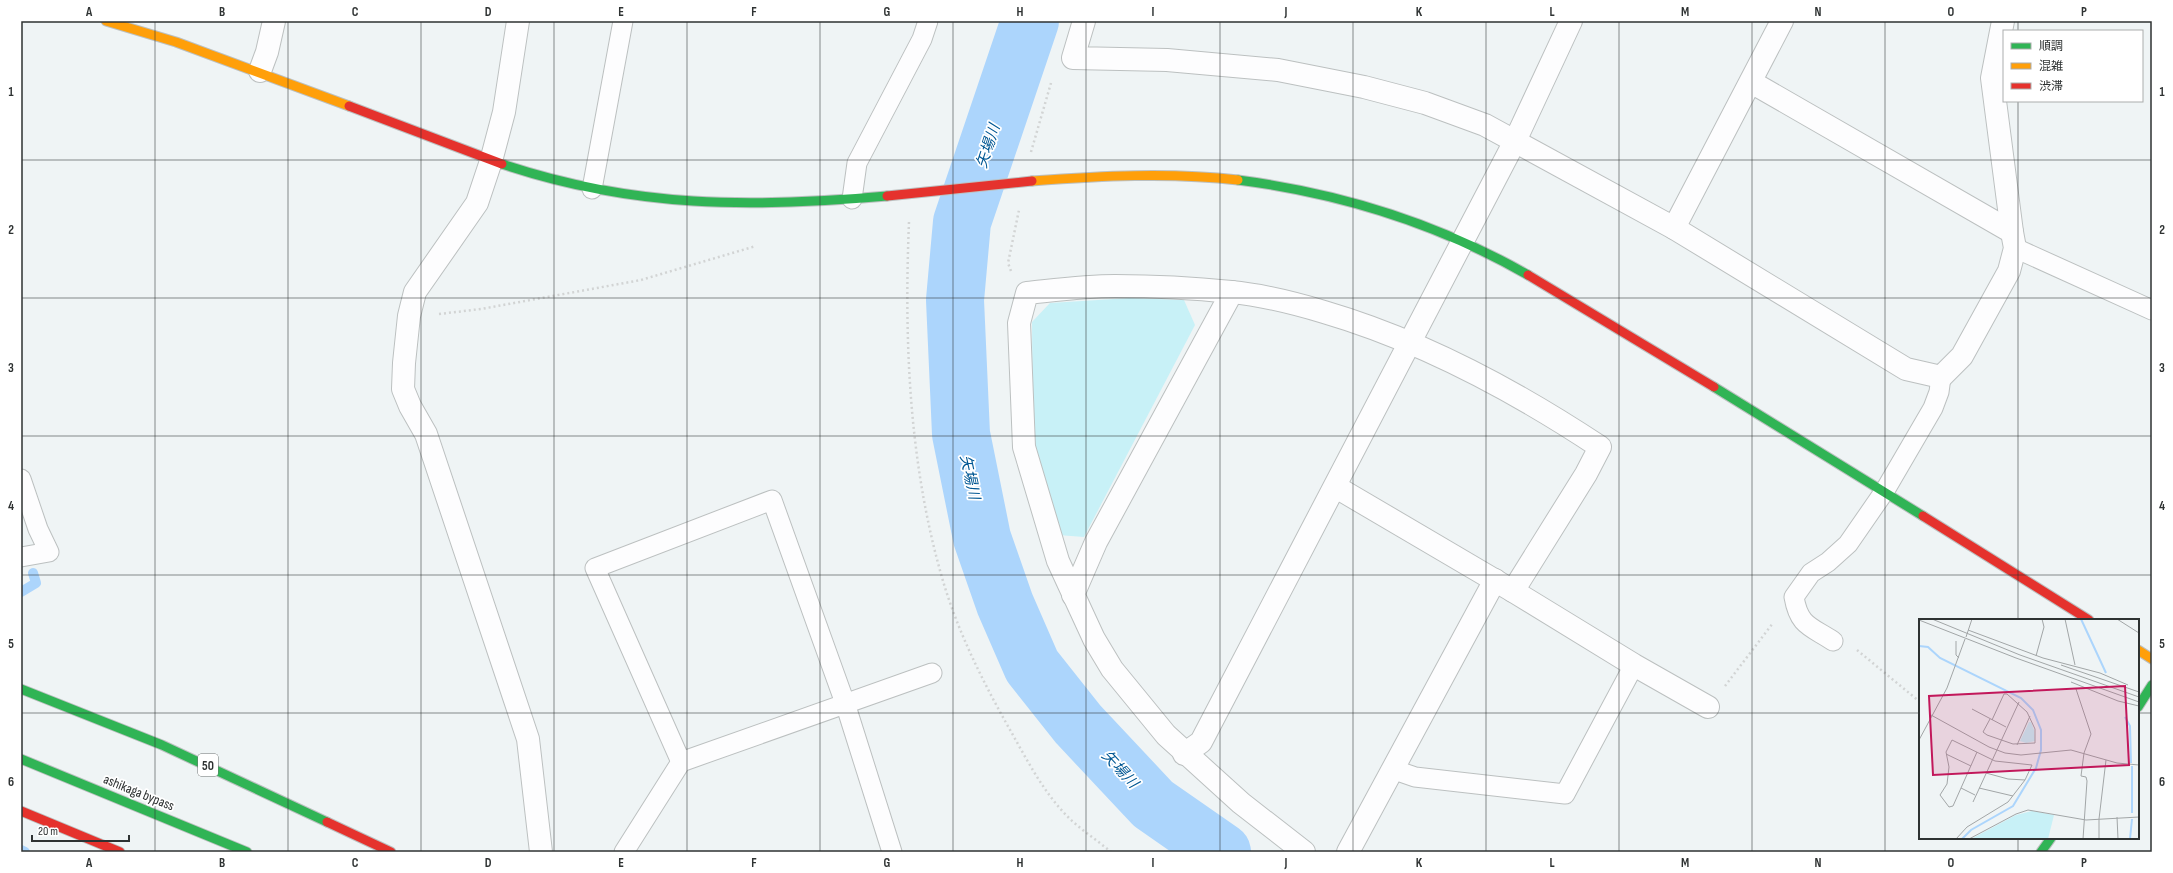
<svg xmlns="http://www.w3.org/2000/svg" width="2173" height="873" font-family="'Sofia Sans Condensed','Noto Sans JP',sans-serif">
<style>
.green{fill:#c8f1f7}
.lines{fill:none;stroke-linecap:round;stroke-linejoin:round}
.stream{stroke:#acd5fc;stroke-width:10}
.river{stroke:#acd5fc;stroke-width:58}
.lane-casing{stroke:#bcc0c0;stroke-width:21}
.street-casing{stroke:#bcc0c0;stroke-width:24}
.fast-casing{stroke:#bcc0c0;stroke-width:11}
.slow-casing{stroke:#bcc0c0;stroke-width:11}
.jam-casing{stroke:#bcc0c0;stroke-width:11}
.path{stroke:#d2d4d4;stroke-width:2.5;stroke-dasharray:2 3;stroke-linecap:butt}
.lane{stroke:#fdfdfe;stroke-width:19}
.street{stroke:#fdfdfe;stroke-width:22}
.fast{stroke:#30b455;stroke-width:9}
.slow{stroke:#ff9f0a;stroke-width:9}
.jam{stroke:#e5322d;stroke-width:9}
.grid{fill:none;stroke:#2e3232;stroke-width:1;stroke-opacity:0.55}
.labels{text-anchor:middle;stroke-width:3.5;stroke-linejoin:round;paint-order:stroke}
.shield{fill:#fff;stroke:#6d7070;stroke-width:1}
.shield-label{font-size:13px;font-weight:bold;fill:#2e3232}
.street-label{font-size:14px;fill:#2e3232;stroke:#fff}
.water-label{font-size:15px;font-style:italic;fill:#005793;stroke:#fff}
.inset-river{fill:none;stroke:#acd5fc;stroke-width:2}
.inset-road{fill:none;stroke:#a2a6a7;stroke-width:1}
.view{fill:#c2185b;fill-opacity:0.15;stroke:#c2185b;stroke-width:2}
.inset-edge{fill:none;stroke:#2e3232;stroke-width:2}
.neatline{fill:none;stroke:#2e3232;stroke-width:1.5}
.grid-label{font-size:13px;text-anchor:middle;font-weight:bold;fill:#2e3232}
</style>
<rect width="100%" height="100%" fill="#eff4f5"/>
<path class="green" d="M1130 298 1184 300 1195 325 1084 537 1058 535 1033 442 1032 322 1050 303Z"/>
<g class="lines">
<g class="stream">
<path d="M21 592 36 583 33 573"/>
<path d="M21 850 25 852"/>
</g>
<path class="river" d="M1030 21 962 222 955 300 961 434 982 538 1005 604 1032 666 1078 724 1153 804 1222 852"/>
<g class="lane-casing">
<g id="lane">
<path d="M592 189 623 21"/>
<path d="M852 199 857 163 922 39 928 21"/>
<path d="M2015 248 2152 310"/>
<path d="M21 479 38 529 49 552 21 557"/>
<path d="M1833 641C1810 626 1799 626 1794 597L1811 573 1828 562 1848 544 1884 492 1933 408 1939 392 1941 377"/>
<path d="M681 762 595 568 772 500 845 703 892 852"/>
<path d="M1392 769 1415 777 1565 794 1634 665"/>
<path d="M624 852 681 762 932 673"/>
</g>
</g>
<g class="street-casing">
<g id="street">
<path d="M518 21 504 112 491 161 477 203 415 292 409 316 404 363 403 389 410 406 426 434 528 739 541 852"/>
<path d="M1084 21 1073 58 1167 60 1278 70 1364 87 1425 103 1485 125 1674 228 1906 369 1941 377 1962 356 2009 271 2015 248 2012 232 1992 78 2003 21"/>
<path d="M260 71 267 52 274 21"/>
<path d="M1751 82 2012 232"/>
<path d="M1674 228 1782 21"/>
<path d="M1336 487 1513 591 1634 665 1708 707"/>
<path d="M1073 595 1096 542 1232 292"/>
<path d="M1184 754 1201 742 1515 141 1571 21"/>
<path d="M1304 852 1241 803 1166 735 1112 669 1094 639 1058 561 1024 447 1019 323 1027 293C1056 290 1086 286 1115 286 1153 286 1193 288 1231 292 1263 295 1294 303 1324 312 1423 341 1514 390 1600 447L1586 474 1513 591"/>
<path d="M1348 852 1495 580"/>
</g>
</g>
<g class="fast-casing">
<g id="fast">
<path d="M502 164C633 208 752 208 887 196"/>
<path d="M1238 180C1339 193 1439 224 1528 275"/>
<path d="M1714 387 1923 516"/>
<path d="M21 689 162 745 327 822"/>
<path d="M2138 707 2152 685"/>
<path d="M21 759 247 852"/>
<path d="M2041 852 2051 838"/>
</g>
</g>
<g class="slow-casing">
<g id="slow">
<path d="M106 21 176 42 349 106"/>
<path d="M1032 181C1100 176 1169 172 1238 180"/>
<path d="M2138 650 2152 659"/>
</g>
</g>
<g class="jam-casing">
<g id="jam">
<path d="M349 106 502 164"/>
<path d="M887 196 1032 181"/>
<path d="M1528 275 1714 387"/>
<path d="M1923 516 2089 620"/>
<path d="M21 811 120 852"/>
<path d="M327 822 391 852"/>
</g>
</g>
<g class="path">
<path d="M1031 152 1051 83"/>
<path d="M909 222C904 342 909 465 943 581 958 632 983 682 1009 728 1026 758 1043 792 1068 817 1081 830 1097 840 1111 852"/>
<path d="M1011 271 1008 263 1019 210"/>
<path d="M439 314 481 309 641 280 756 246"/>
<path d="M1857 650 1920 702"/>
<path d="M1725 686 1773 623"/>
</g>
<use href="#lane" class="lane"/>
<use href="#street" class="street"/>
<use href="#fast" class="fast"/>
<use href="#slow" class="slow"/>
<use href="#jam" class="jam"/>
</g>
<path class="grid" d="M155 21V852M288 21V852M421 21V852M554 21V852M687 21V852M820 21V852M953 21V852M1086 21V852M1220 21V852M1353 21V852M1486 21V852M1619 21V852M1752 21V852M1885 21V852M2018 21V31M2018 101V620M21 160H2152M21 298H2152M21 436H2152M21 575H2152M21 713H1920M2138 713H2152M2018 838V852"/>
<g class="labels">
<rect class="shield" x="198" y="754" width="20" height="22" rx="3"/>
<g class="shield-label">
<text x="208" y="770">50</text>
</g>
<g class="street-label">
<text transform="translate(139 792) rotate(22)" y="5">ashikaga bypass</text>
</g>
<g class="water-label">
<text transform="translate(988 146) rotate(-72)" y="5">矢場川</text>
<text transform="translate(970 477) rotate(78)" y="5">矢場川</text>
<text transform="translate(1120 769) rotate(47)" y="5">矢場川</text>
</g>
</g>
<g transform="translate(1919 619)">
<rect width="220" height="220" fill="#eff4f5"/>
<path d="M110 103H112L115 111 116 122 107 124 101 122ZM113 192 135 196 129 220H52L97 196Z" fill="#c8f1f7"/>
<path class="inset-river" d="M162 0 187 54M0 27 9 28 21 39 102 79 114 91 122 111V131L117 149 94 187 52 211 43 220M206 98 211 107 212 144M213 147V194M211 220 213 200"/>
<path class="inset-road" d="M13 0 101 36 220 78M146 0 156 46M198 0 220 14M0 1 97 39 220 83M49 11 124 39 181 54 209 66M47 18 53 0M37 22V36L40 39M117 37 125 8 123 0M142 46 220 73M152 63 199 82 220 87M157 70 172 115 165 134 162 157 167 158 168 162 164 220M53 90 87 108M12 96 70 128 86 134 102 136 152 131 198 144 220 146M71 100 64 113 68 116 94 125 116 124V110L108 93 88 75H85L73 101M0 121 28 69 46 20M98 126 111 97M27 135 52 147M67 154 89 160 106 161M42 169 56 176M60 169 94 177M54 183 100 83M198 198 199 220M37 220 48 208 89 183 106 161 113 146 76 142 33 121 27 133 30 148 28 165 21 176 30 188 34 187 58 133M50 220 97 195 109 191 167 201 220 198M180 220V200L187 141"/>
<path class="view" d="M206 67 210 146 14 156 10 77Z"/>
<rect width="220" height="220" class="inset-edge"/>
</g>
<rect width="2173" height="873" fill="none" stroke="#ffffff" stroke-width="44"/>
<rect x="2003" y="30" width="140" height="72" fill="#ffffff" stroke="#abadad"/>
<rect x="2011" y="43" width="20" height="6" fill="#30b455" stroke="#abadad"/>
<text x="2039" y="50" font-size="12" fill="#2e3232">順調</text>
<rect x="2011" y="63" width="20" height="6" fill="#ff9f0a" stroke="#abadad"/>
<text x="2039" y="70" font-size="12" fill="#2e3232">混雑</text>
<rect x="2011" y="83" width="20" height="6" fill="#e5322d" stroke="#abadad"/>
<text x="2039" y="90" font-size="12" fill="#2e3232">渋滞</text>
<path d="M32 835v6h97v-6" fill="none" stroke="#2e3232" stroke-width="2"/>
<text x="38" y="835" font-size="12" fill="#2e3232" stroke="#ffffff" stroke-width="3" paint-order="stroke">20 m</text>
<rect x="22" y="22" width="2129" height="829" class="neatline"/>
<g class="grid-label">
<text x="89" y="16">A</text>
<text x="222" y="16">B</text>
<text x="355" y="16">C</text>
<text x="488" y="16">D</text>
<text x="621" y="16">E</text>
<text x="754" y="16">F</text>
<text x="887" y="16">G</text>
<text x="1020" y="16">H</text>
<text x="1153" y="16">I</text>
<text x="1286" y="16">J</text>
<text x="1419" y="16">K</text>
<text x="1552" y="16">L</text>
<text x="1685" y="16">M</text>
<text x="1818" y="16">N</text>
<text x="1951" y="16">O</text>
<text x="2084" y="16">P</text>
<text x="11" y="96">1</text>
<text x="2162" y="96">1</text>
<text x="11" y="234">2</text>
<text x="2162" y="234">2</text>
<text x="11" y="372">3</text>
<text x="2162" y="372">3</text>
<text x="11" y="510">4</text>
<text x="2162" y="510">4</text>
<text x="11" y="648">5</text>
<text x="2162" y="648">5</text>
<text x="11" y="786">6</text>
<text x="2162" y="786">6</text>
<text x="89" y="867">A</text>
<text x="222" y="867">B</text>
<text x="355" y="867">C</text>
<text x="488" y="867">D</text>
<text x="621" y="867">E</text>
<text x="754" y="867">F</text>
<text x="887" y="867">G</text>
<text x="1020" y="867">H</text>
<text x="1153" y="867">I</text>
<text x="1286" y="867">J</text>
<text x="1419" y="867">K</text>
<text x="1552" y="867">L</text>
<text x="1685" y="867">M</text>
<text x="1818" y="867">N</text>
<text x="1951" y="867">O</text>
<text x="2084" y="867">P</text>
</g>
</svg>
